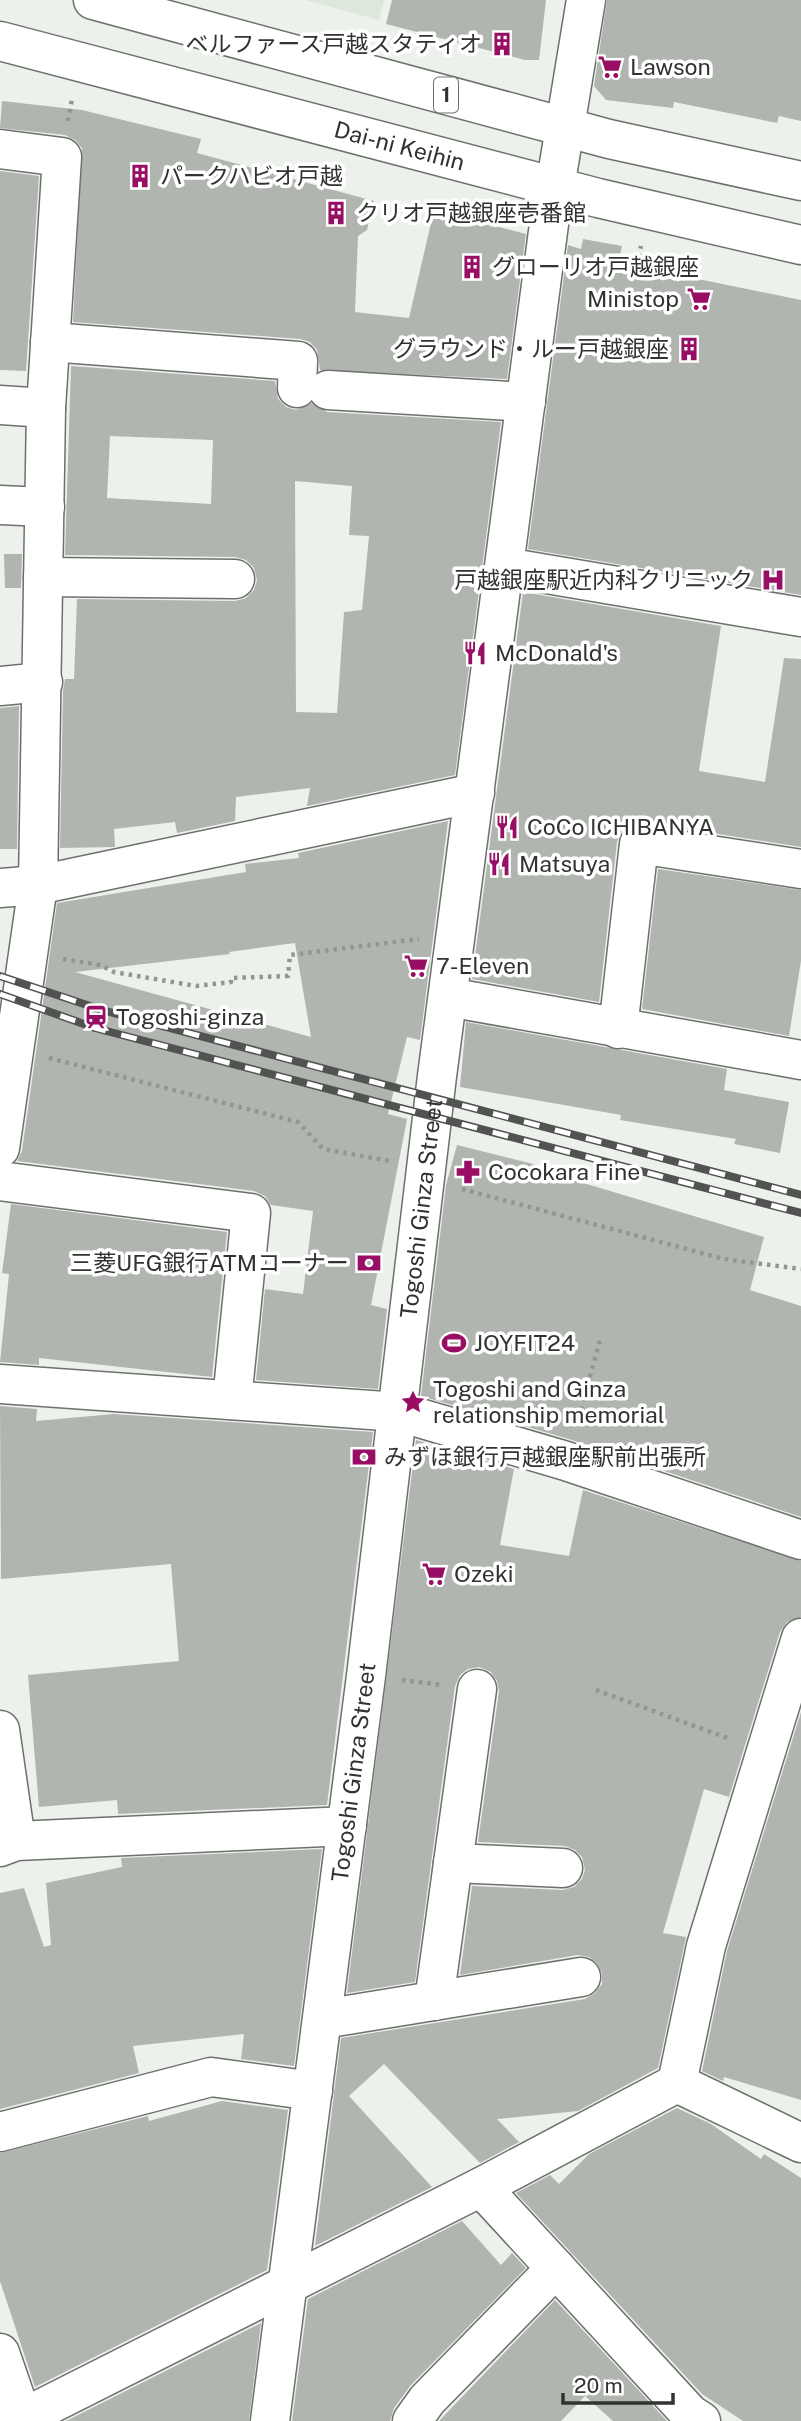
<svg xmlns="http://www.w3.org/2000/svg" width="801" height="2421" font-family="'Public Sans','Noto Sans JP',sans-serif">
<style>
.built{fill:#dee7dc}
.building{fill:#b1b5b0;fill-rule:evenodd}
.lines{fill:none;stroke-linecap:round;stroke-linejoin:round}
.minor-casing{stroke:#6d716c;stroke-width:41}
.highway-casing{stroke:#6d716c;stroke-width:41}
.path{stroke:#929592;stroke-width:4.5;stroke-dasharray:3.5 5;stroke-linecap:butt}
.minor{stroke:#fff;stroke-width:38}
.highway{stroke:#fff;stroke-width:38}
.rail-casing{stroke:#515351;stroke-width:8}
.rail{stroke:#fff;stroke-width:5;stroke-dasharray:16;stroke-linecap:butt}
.labels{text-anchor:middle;stroke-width:7;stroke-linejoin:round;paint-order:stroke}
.shield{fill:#fff;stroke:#6f706f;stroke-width:2}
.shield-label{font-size:21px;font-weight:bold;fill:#313331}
.poi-label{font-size:23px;fill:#313331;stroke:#fff;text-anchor:start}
.street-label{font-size:23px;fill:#313331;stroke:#fff}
</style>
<rect width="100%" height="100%" fill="#edf1ec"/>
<path class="built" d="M305 0H384L379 20Z"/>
<g class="building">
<path d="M392 0H546L539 60H525L386 24Z"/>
<path d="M607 0H801V121L779 116 777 123 674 102 673 108 606 100 594 86Z"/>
<path d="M2 101 82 110 201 139 197 153 374 201 367 230 358 236 355 312 409 318 434 210 526 234 507 379 320 370 317 350 310 342 300 339 73 322 82 148 75 140 65 135 0 128Z"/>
<path d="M0 171 39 176 26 371 0 370Z"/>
<path d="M583 239 622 246 620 257 650 262 649 269 801 300V595L528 549 568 245 581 249Z"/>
<path d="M71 366 275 381 278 399 286 407 296 410 312 403 327 412 501 422 455 775 307 806 310 788 236 797 235 821 177 833 175 822 114 829 115 847 60 848 63 690 65 679H74L77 599 235 601 246 598 254 590 257 580 254 568 246 560 235 557 65 555ZM110 436 213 440 211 504 107 498ZM295 481 352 486 349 535 369 536 362 610 344 612 337 713 296 712Z"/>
<path d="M4 554H22L21 588H5Z"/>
<path d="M523 592 721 626 699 771 765 782 784 658 801 659V847L642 822 631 824 622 830 617 842 599 1002 472 979Z"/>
<path d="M19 706 17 849H0V708Z"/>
<path d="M448 821 420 1040 407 1037 388 1114 407 1119 371 1305 387 1309 378 1389 256 1380 265 1289 303 1294 313 1211 271 1205 265 1196 254 1191 17 1161 22 1151 57 903 246 872 245 864 299 858 298 853ZM295 943 311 1037 75 972 230 954 229 952Z"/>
<path d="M658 869 801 890V961L789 1036 642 1009Z"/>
<path d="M466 1022 727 1069 724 1090 789 1102 780 1153 734 1144 736 1139 620 1120 621 1115 460 1087Z"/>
<path d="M457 1145 582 1176 580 1182 764 1237 750 1290 801 1306V1517L572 1440 421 1396 446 1185Z"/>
<path d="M11 1204 227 1232 212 1377 39 1358V1365L0 1362 9 1274 2 1273Z"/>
<path d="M0 1406 37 1409 36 1421 114 1414 373 1432 327 1805 118 1814 117 1800 39 1807 28 1675 179 1661 171 1564 1 1579Z"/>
<path d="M416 1440 514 1469 500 1545 569 1556 583 1490 801 1561V1617L787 1622 780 1632 729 1797 704 1789 663 1933 686 1937 658 2068 578 2111 497 2119 519 2142 480 2163 384 2064 349 2096 432 2187 315 2246 341 2038 585 1999 595 1993 602 1984V1973L597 1963 589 1957 578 1955 460 1975 472 1886 563 1890 574 1887 582 1879 585 1870 582 1857 575 1850 565 1846 478 1842 499 1691 497 1681 491 1672 479 1667 468 1669 460 1675 455 1686 415 1982 347 1993Z"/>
<path d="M801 1712V2100L724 2077 723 2081 702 2071 727 1951Z"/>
<path d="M322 1849 294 2066 241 2059 244 2034 133 2046 139 2073 0 2109V1893L24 1888 44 1947 51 1945 46 1883 122 1867 121 1858Z"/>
<path d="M222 2101 288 2110 267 2270 35 2387 0 2281V2153L148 2116 149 2121Z"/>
<path d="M677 2108 711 2124 761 2159 764 2154 801 2178V2421H743L702 2394 516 2193 550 2175 559 2184 589 2154Z"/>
<path d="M462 2221 501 2265 512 2253 526 2268 411 2385 394 2408 390 2421H292L308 2299Z"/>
<path d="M555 2300 667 2421H613L585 2396 561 2421H439Z"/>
<path d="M261 2323 249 2421H66Z"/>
</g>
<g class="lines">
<g class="minor-casing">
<g id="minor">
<path d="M0 149 62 157 46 408 38 885 0 1148"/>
<path d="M50 342 298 361 297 388"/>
<path d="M328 390 526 402"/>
<path d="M0 405 46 408"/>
<path d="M0 505 45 507"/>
<path d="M505 567 801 617"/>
<path d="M43 577 235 579"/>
<path d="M0 686 43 682"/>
<path d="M0 888 38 885 475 793"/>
<path d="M448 997 801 1060"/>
<path d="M618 1029 639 844 801 869"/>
<path d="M0 1181 251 1213 232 1400"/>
<path d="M0 1384 399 1412 566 1461 801 1540"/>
<path d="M0 1730 16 1841"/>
<path d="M0 1847 16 1841 347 1826"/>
<path d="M453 1863 563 1868"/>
<path d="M434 2001 477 1689"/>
<path d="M323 2019 581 1977"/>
<path d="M677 2083 801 2143"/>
<path d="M0 2132 211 2077 313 2091"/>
<path d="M481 2187 690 2414 701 2421"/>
<path d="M0 2353 22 2417"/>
<path d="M17 2421 481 2187 677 2083 706 1946 801 1638"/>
<path id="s1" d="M270 2421 366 1676 437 1076 549 224 586 0"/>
<path d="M412 2421 427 2400 556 2268"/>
</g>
</g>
<g class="highway-casing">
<g id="highway">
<path d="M93 0 609 139 801 181"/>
<path id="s2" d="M0 41 598 198 801 245"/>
</g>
</g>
<g class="path">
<path d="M68 121 72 99"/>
<path d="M636 265 641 246"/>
<path d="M63 959 100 965 114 972 196 986 231 982V978L288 976 290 955 419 939"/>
<path d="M49 1058 298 1122 323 1149 390 1161"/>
<path d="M462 1189 724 1259 801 1269"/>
<path d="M576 1426 601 1337"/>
<path d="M402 1680 442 1685"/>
<path d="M596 1690 730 1739"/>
</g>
<use href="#minor" class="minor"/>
<use href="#highway" class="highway"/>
<g class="rail-casing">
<g id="rail">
<path d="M0 976 102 1010 801 1195"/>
<path d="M0 994 95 1028 801 1213"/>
</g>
</g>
<use href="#rail" class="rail"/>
</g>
<defs>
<g id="building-bare" transform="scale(1.89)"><path d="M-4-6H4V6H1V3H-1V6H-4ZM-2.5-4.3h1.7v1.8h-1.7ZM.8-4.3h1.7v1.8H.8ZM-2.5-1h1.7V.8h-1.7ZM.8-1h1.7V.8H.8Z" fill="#970e64" stroke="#fff" stroke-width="2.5" paint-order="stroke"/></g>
<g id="supermarket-bare" transform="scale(1.89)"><path d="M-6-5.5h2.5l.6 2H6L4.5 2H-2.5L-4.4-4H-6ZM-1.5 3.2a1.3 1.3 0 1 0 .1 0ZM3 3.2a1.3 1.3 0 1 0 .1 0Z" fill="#970e64" stroke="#fff" stroke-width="2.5" paint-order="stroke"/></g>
<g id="hospital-bare" transform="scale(1.89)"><path d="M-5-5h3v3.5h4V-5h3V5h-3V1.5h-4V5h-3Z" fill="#970e64" stroke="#fff" stroke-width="2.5" paint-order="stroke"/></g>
<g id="restaurant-bare" transform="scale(1.89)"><path d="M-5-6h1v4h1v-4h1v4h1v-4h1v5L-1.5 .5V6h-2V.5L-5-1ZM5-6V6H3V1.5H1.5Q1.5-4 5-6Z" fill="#970e64" stroke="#fff" stroke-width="2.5" paint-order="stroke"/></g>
<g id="station-bare" transform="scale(1.89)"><path d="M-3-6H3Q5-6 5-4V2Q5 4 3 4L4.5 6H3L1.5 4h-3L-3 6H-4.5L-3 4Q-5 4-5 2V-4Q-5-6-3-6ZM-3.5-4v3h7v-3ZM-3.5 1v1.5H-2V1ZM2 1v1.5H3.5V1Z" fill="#970e64" stroke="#fff" stroke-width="2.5" paint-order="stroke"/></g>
<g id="pharmacy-bare" transform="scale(1.89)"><path d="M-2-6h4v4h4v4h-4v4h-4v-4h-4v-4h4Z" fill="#970e64" stroke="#fff" stroke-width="2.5" paint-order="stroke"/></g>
<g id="bank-bare" transform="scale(1.89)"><path d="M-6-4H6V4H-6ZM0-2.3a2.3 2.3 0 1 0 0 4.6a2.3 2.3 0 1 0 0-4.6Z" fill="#970e64" stroke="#fff" stroke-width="2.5" paint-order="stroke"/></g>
<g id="stadium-bare" transform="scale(1.89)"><path d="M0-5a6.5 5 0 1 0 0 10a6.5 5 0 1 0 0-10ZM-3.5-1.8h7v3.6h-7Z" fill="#970e64" stroke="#fff" stroke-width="2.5" paint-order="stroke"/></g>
<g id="sight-bare" transform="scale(1.89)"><path d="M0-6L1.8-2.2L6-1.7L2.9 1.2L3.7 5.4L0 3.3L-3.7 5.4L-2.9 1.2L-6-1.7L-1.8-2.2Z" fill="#970e64" stroke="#fff" stroke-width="2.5" paint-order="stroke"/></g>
</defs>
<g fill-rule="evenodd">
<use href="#building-bare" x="502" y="44"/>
<use href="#supermarket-bare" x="610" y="67"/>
<use href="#building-bare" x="140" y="176"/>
<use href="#building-bare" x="336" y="213"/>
<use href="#building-bare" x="472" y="267"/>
<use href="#supermarket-bare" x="699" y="299"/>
<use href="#building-bare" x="689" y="349"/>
<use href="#hospital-bare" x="773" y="580"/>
<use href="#restaurant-bare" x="475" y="653"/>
<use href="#restaurant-bare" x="507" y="827"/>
<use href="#restaurant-bare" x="499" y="864"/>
<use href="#supermarket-bare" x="416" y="966"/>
<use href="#station-bare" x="96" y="1017"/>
<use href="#pharmacy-bare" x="468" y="1172"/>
<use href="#bank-bare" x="369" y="1263"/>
<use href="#stadium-bare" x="454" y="1343"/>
<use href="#sight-bare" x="413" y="1402"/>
<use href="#bank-bare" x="364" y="1457"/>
<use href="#supermarket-bare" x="434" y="1574"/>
</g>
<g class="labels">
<rect class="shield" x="434" y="77.5" width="24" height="35" rx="5"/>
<g class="shield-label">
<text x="446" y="102">1</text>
</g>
<g class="poi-label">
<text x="482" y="52" text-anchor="end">ベルファース戸越スタティオ</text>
<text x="630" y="75">Lawson</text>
<text x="160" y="184">パークハビオ戸越</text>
<text x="356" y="221">クリオ戸越銀座壱番館</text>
<text x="492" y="275">グローリオ戸越銀座</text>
<text x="679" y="307" text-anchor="end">Ministop</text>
<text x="669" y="357" text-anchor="end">グラウンド・ルー戸越銀座</text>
<text x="753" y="588" text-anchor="end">戸越銀座駅近内科クリニック</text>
<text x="495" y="661">McDonald's</text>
<text x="527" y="835">CoCo ICHIBANYA</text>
<text x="519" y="872">Matsuya</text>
<text x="436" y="974">7-Eleven</text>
<text x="116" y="1025">Togoshi-ginza</text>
<text x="488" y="1180">Cocokara Fine</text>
<text x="349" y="1271" text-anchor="end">三菱UFG銀行ATMコーナー</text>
<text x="474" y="1351">JOYFIT24</text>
<text x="433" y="1397">Togoshi and Ginza<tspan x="433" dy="26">relationship memorial</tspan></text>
<text x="384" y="1465">みずほ銀行戸越銀座駅前出張所</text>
<text x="454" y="1582">Ozeki</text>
</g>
<g class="street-label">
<text dy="8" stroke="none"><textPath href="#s2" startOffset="413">Dai-ni Keihin</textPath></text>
<text dy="8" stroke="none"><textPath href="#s1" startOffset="1222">Togoshi Ginza Street</textPath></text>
<text dy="8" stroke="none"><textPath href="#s1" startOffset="654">Togoshi Ginza Street</textPath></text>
</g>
</g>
<path d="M563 2393v10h110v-10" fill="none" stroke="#313331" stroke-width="3.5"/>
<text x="574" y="2393" font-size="21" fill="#313331" stroke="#ffffff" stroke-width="5" paint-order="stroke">20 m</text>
</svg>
